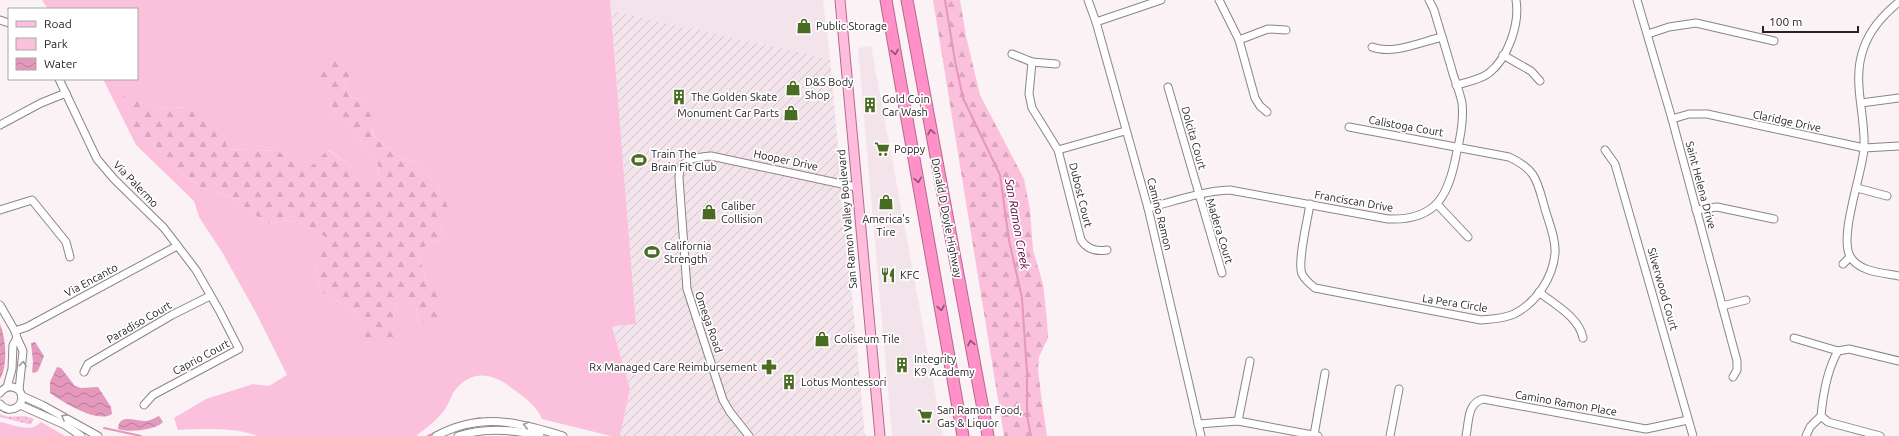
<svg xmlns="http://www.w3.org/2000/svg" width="1899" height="436" font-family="Ubuntu,sans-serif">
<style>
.built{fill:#f3e3ea}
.industrial{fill:url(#industrial-furrows)}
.green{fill:#fbc0db;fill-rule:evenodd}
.forest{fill:url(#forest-firs)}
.park{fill:url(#park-dots)}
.water{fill:url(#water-waves)}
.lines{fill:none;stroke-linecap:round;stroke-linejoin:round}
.stream{stroke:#e398bc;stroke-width:2}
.minor-casing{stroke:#8c8487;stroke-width:9}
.major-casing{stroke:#b36a8f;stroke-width:11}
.highway-casing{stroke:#b36a8f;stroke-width:13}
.minor{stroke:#fff;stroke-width:7}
.major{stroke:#ffbdde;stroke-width:9}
.highway{stroke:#ff91c8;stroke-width:11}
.oneway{stroke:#88546e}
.oneway2{stroke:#9d9c9d}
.labels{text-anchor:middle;stroke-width:3.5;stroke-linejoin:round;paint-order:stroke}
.poi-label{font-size:11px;fill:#262325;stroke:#fff;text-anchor:start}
.street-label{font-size:11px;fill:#262325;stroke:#fff}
.water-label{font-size:12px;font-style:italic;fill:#5c003b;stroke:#fff}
</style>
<defs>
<pattern id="industrial-furrows" width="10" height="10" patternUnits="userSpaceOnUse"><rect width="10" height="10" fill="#f3e3ea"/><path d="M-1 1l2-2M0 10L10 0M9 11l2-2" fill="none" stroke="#d0c2c9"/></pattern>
<pattern id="forest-firs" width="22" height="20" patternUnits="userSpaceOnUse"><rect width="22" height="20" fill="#fbc0db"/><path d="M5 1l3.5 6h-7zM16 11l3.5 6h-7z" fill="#d7a5bc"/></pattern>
<pattern id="park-dots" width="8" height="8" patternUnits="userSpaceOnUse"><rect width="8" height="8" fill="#fbc0db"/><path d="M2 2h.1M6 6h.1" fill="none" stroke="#d7a5bc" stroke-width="1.8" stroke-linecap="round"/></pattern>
<pattern id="water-waves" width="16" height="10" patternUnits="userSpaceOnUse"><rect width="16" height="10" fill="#e398bc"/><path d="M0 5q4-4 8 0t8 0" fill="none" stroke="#b87c99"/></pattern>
</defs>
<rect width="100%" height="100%" fill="#fbf2f6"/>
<g class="built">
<path d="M610 0H823L830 59 611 11Z"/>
<path d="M871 46 916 288 943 436H892L858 48Z"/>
</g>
<path class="industrial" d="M611 11 830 59 865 436H620L630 389 612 325 636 323Z"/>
<g class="green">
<path d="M42 0H610L636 324 612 326 630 389 620 436H611L542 419C537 406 524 397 513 389 492 372 470 369 453 393 450 399 448 406 443 412 436 421 425 429 416 436H258C233 427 204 429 178 430L174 418 206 399 253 384 269 386 287 375 255 311 222 252 199 217 194 201 136 145 103 79H137V9H48ZM353 76 343 80 350 97 367 100 374 137 398 156 417 163 443 194 441 240 430 242 418 252 426 280 419 321 415 302H396L394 318 367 339 356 312 322 292 315 269 330 239 297 221 266 223 233 198 202 188 170 165 152 142 132 129V113L124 97 160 109 186 107 227 149 277 151 310 168 329 150 375 184 379 175 378 164 357 136 347 124 335 116 330 102 321 86Z"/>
<path d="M0 422C13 424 30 434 41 422L65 436H0Z"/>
</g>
<g class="forest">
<path d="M933 0H960L966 36 980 95 1024 179 1030 210 1033 250 1043 284 1047 320 1048 338 1039 357 1038 369 1041 395 1047 436H1004Z"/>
<path d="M339 58 357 71 353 76 343 80 350 97 367 100 380 115 372 130 374 137 398 156 417 163 443 194 450 214 442 223 441 240 430 242 418 252 426 280 436 287 442 317 434 326 419 321 415 302H396L394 318 401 333 382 342 366 339 356 312 322 292 315 269 329 239 297 221 266 223 233 198 202 188 170 165 152 142 132 129V113L123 96 160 109 187 107 225 137 227 149 277 151 310 167 328 150 375 183 379 175 378 164 357 136 347 124 335 116 330 102 321 86 317 68 328 60Z"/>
</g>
<path class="park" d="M0 414C12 420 20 413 34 419L31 424H28L0 417Z"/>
<g class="water">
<path d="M0 324C6 339 8 365 0 379Z"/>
<path d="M35 342 44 356 38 371 34 373 32 372 33 362 31 343Z"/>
<path d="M57 367 61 368 75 386 81 388 98 387 111 407 112 414C97 424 63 402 50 393V382Z"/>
<path d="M159 416 163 422C156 430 128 433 118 429 119 412 136 422 147 421 151 420 155 418 159 416Z"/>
</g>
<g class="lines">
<g class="stream">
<path d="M945 0 955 61 963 98 1000 175 1009 240 1022 298 1027 373V416L1031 436"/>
<path d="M1018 415 1027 414"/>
<path d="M104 428 141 436"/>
<path d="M428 436 455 424 480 418"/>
</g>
<g class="minor-casing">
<g id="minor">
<path d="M1088 0 1096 22 1148 208 1201 436"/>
<path d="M1219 0 1239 40 1255 98 1260 106 1267 112"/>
<path d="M1637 0 1672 119 1737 361V370L1733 377"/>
<path d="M1899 2C1884 14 1871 28 1864 47 1851 81 1866 114 1864 149 1862 174 1839 236 1850 256 1858 272 1884 273 1899 276"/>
<path d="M0 20 9 23"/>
<path d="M1096 22 1161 0"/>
<path d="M1648 34 1669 27 1696 23 1774 41"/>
<path d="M1239 40 1268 29 1286 30"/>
<path d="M1372 47C1393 55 1421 42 1442 37"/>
<path d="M1012 54 1032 62 1056 64"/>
<path d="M1503 55 1531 71 1540 81"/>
<path d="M1032 62 1029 94 1032 108 1058 150 1081 240C1087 249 1096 252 1107 250"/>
<path d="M59 79 97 159 114 179 164 228 196 270 219 310 239 349 153 395 144 405"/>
<path d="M1456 85C1467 82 1480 80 1489 73 1508 58 1520 24 1516 0"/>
<path d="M1168 87 1222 273"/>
<path d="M1861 103 1899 98"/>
<path d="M1672 119 1689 114H1707L1864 148 1899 146"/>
<path d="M0 125 41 103 66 93"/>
<path d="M1058 150 1125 131"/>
<path d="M1605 150 1615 164 1693 436"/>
<path d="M1857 188 1887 196"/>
<path d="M1310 204C1308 218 1297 262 1302 274 1305 280 1310 284 1315 288L1481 320C1492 319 1503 319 1514 314 1536 303 1553 278 1555 253 1556 239 1549 223 1545 209 1537 181 1537 170 1509 157L1349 127"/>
<path d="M1437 204 1468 237"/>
<path d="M1148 208C1175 201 1202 191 1230 190L1388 219C1438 221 1449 194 1457 151 1461 135 1464 120 1462 103 1460 93 1456 83 1453 74 1447 52 1440 31 1434 10L1429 0"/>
<path d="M0 210 32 200 66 242 70 257"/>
<path d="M1696 210 1717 207 1774 219"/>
<path d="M1843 264 1850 257"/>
<path d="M1539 292C1555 305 1579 317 1583 338"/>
<path d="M0 305 15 331 17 338 23 351 19 390"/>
<path d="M1722 306 1746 300"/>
<path d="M15 331 27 327 177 246"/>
<path d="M1794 338 1838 351"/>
<path d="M84 372 88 364 172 315 210 296"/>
<path d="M7 387 12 369 13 345 17 338"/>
<path d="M0 393C5 386 12 385 19 390 29 404 10 417 0 404"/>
<path d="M22 396 42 405 98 436"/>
<path d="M20 405 65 425 81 436"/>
<path d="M1238 421 1250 361"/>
<path d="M1198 424 1238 421 1318 436"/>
<path d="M1314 435 1325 373"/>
<path d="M436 436C481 412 518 422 563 436"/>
<path d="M458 436C485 427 512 429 540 436"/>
<path d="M749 436 730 412 723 400 687 289 679 178C679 159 695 157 711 156L856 187"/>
<path d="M1390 436 1399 389"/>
<path d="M1466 436C1469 422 1467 403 1483 399L1646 429 1688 420"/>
<path d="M1806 436 1810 427 1821 416"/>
<path d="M1880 436 1828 422 1821 416C1823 394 1827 370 1838 351L1849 349 1899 361"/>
</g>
</g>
<g class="major-casing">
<path id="major" d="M840 0 880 436"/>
</g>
<g class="highway-casing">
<g id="highway">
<path d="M886 0 963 436"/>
<path d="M907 0 988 436"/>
</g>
</g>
<use href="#minor" class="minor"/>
<use href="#major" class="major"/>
<use href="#highway" class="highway"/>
</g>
<defs><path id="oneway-chevron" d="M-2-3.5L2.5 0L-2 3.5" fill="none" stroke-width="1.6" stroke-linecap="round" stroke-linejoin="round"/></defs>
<g class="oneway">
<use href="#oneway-chevron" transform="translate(895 52) rotate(80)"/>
<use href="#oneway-chevron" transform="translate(931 132) rotate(-101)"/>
<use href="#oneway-chevron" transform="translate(918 180) rotate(80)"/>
<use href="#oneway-chevron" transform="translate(941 308) rotate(80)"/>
<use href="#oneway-chevron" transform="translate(971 343) rotate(-101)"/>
</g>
<g class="oneway2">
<use href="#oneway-chevron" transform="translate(23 364) rotate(-84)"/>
<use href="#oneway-chevron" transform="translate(64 417) rotate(-151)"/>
<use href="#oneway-chevron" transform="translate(526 425) rotate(-168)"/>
</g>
<defs>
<g id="shop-bare" transform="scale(1.2)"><path d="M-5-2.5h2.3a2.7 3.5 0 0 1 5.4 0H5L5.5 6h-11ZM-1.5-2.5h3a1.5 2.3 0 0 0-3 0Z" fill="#4a6b22" stroke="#fff" stroke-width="2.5" paint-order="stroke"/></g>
<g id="building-bare" transform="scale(1.2)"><path d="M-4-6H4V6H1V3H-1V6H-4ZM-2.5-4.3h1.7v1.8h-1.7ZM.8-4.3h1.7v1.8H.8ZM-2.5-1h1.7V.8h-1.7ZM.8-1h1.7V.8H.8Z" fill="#4a6b22" stroke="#fff" stroke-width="2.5" paint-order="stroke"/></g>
<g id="supermarket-bare" transform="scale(1.2)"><path d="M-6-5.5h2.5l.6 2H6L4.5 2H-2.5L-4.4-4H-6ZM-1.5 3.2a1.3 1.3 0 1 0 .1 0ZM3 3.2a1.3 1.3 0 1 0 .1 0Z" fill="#4a6b22" stroke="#fff" stroke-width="2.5" paint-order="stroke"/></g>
<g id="stadium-bare" transform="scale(1.2)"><path d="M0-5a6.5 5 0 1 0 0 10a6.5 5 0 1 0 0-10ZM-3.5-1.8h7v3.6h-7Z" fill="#4a6b22" stroke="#fff" stroke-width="2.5" paint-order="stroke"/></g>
<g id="restaurant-bare" transform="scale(1.2)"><path d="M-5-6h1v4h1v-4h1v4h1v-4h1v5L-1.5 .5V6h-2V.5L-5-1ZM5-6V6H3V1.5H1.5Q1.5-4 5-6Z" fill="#4a6b22" stroke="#fff" stroke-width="2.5" paint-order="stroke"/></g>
<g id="pharmacy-bare" transform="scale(1.2)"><path d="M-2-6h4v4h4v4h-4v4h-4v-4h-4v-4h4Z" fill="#4a6b22" stroke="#fff" stroke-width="2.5" paint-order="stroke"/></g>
</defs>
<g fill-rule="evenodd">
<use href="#shop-bare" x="804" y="26"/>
<use href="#shop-bare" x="793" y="88"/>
<use href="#building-bare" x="679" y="97"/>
<use href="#building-bare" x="870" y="105"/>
<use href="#shop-bare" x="791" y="113"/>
<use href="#supermarket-bare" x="882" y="149"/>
<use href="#stadium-bare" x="639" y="160"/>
<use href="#shop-bare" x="886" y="202"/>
<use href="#shop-bare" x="709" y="212"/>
<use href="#stadium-bare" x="652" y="252"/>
<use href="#restaurant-bare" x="888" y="275"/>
<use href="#shop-bare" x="822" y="339"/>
<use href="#building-bare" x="902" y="365"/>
<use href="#pharmacy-bare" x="769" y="367"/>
<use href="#building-bare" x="789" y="382"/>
<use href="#supermarket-bare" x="925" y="416"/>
</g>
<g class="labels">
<g class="poi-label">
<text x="816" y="30">Public Storage</text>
<text x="805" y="86">D&amp;S Body<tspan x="805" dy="13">Shop</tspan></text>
<text x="691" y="101">The Golden Skate</text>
<text x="882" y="103">Gold Coin<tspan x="882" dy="13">Car Wash</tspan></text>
<text x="779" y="117" text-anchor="end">Monument Car Parts</text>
<text x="894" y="153">Poppy</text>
<text x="651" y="158">Train The<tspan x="651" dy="13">Brain Fit Club</tspan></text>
<text x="721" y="210">Caliber<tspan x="721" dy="13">Collision</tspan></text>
<text x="886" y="223" text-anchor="middle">America's<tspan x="886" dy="13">Tire</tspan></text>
<text x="664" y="250">California<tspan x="664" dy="13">Strength</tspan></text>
<text x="900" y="279">KFC</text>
<text x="834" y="343">Coliseum Tile</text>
<text x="914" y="363">Integrity<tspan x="914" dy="13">K9 Academy</tspan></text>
<text x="757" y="371" text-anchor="end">Rx Managed Care Reimbursement</text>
<text x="801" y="386">Lotus Montessori</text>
<text x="937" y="414">San Ramon Food,<tspan x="937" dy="13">Gas &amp; Liquor</tspan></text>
</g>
<g class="street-label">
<text transform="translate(1787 121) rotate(12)" y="4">Claridge Drive</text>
<text transform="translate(1406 126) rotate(10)" y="4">Calistoga Court</text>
<text transform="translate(1194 138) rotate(74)" y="4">Dolcita Court</text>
<text transform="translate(786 160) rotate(12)" y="4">Hooper Drive</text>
<text transform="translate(136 184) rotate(46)" y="4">Via Palermo</text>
<text transform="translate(1701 185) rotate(75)" y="4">Saint Helena Drive</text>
<text transform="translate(1081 195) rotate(76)" y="4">Dubost Court</text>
<text transform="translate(1354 201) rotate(10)" y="4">Franciscan Drive</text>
<text transform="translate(1160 214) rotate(76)" y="4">Camino Ramon</text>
<text transform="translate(947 218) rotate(79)" y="4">Donald D Doyle Highway</text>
<text transform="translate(847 219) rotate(-95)" y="4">San Ramon Valley Boulevard</text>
<text transform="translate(1220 231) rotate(73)" y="4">Madera Court</text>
<text transform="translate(91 280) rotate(-28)" y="4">Via Encanto</text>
<text transform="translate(1663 289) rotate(74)" y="4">Silverwood Court</text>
<text transform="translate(1455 303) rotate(9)" y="4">La Pera Circle</text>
<text transform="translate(139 322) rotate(-30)" y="4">Paradiso Court</text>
<text transform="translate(709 322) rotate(71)" y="4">Omega Road</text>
<text transform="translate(201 357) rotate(-28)" y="4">Caprio Court</text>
<text transform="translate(1566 403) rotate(10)" y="4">Camino Ramon Place</text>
</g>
<g class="water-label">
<text transform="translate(1017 224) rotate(80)" y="4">San Ramon Creek</text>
</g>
</g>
<rect x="8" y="8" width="130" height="72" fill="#ffffff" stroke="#a8a7a8"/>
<rect x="16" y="21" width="20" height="6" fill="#ffbdde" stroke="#a8a7a8"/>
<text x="44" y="28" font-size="12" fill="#262325">Road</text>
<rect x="16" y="38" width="20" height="12" fill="#fbc0db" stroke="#a8a7a8"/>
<text x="44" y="48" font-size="12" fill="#262325">Park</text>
<rect x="16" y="58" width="20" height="12" fill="url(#water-waves)" stroke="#a8a7a8"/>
<text x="44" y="68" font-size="12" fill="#262325">Water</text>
<path d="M1763 26v6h95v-6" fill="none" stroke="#262325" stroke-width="2"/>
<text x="1769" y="26" font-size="12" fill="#262325" stroke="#ffffff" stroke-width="3" paint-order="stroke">100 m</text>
</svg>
